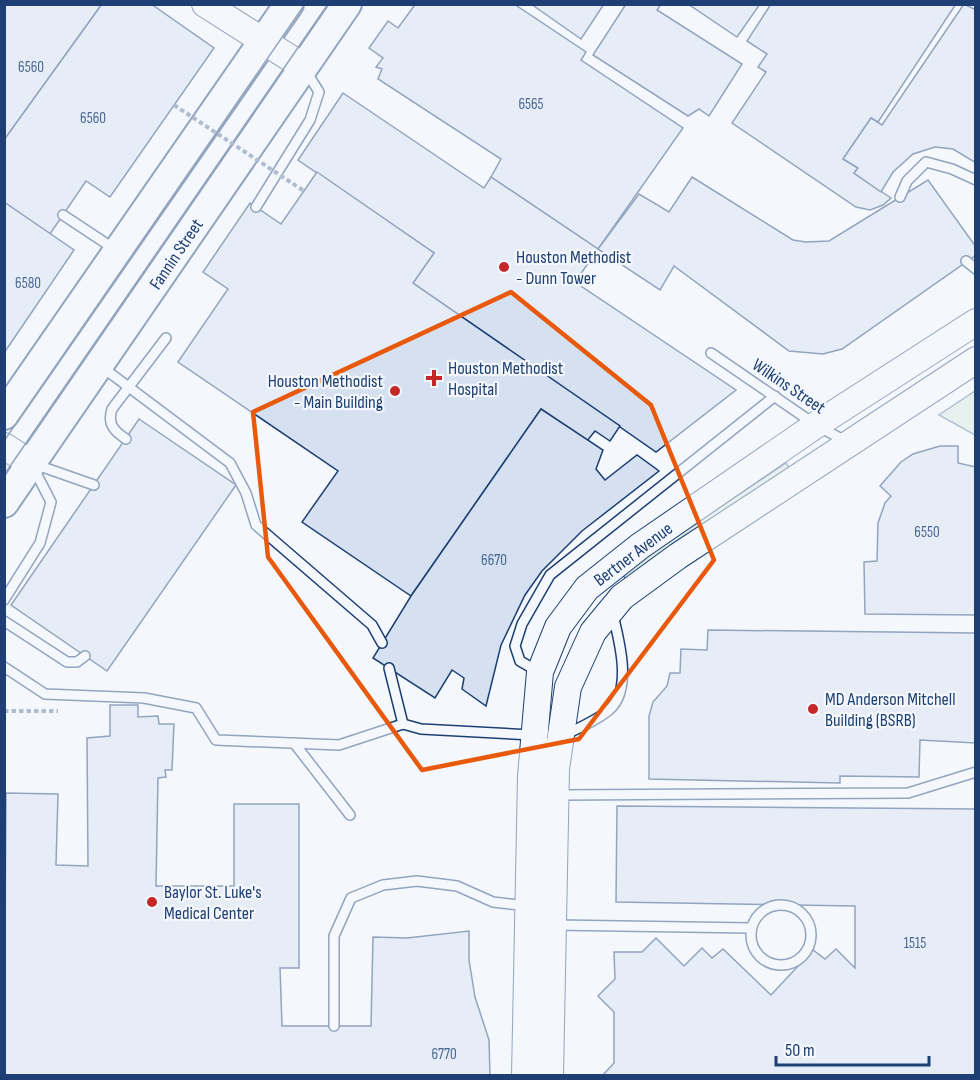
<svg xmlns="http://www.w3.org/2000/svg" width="980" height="1080" font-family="'Sofia Sans Condensed',sans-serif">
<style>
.green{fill:#d7e8df;stroke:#687fa3;stroke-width:1.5}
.building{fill:#d5e0f0;stroke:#1d3f73;stroke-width:1.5}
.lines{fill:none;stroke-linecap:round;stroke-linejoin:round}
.lane-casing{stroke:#1d3f73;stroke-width:12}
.secondary-casing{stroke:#1d3f73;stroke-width:28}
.primary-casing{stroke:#1d3f73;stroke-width:32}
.path{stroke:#5e769c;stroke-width:4;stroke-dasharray:4.5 3;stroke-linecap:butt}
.lane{stroke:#f4f7fb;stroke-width:9}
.secondary{stroke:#f4f7fb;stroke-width:26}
.primary{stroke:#f4f7fb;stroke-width:28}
.tram{stroke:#1d3f73;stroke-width:1.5}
.path-bridge{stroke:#5e769c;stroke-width:4;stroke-dasharray:4.5 3;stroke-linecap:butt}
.marked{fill:none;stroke:#e8590c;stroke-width:4.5;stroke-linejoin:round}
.poi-dot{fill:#c62828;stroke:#f4f7fb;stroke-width:2}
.labels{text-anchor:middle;stroke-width:4.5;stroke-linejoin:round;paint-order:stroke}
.number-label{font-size:15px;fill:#4b6792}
.street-label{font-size:18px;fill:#1d3f73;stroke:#f4f7fb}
.poi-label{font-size:18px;fill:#1d3f73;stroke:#f4f7fb;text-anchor:start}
</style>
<rect width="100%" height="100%" fill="#f4f7fb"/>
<g class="green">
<path d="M975 391V435L939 415Z"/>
<path d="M786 463 790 469 626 579 621 573Z"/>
</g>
<g class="building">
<path d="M4 4H102L4 140Z"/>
<path d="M102 4H151L214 48 110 197 86 181 50 234 4 202V140Z"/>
<path d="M412 4H514L586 52 581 60 683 128 598 249 491 177 501 159 378 79 382 69 376 67 383 58 369 48 388 21 398 28 414 6Z"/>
<path d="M531 4H604L581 39Z"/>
<path d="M626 4H661L657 10 742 64 709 116 699 109 688 116 593 55Z"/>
<path d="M688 4H760L737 37Z"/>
<path d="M771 4H956L878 122 871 118 843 159 858 168 854 173 891 198 883 205 870 210 856 207 732 123 766 72 758 67 767 54 747 41Z"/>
<path d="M964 4 976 10V163L953 149 935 147 913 154 893 172 881 192 854 173 858 168 843 159 871 118 882 125Z"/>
<path d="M343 93 484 188 491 177 598 249 575 282 736 390 656 452 413 283 434 253 298 160Z"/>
<path d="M317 172 434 253 413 283 620 426 610 441 595 431 587 441 541 409 411 596 302 522 338 471 178 362 228 289 203 272 250 203 281 224Z"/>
<path d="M692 177 793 240 806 242 829 241 928 180 976 247V255L842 349 823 354 789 351 674 266 660 290 598 249 639 194 669 212Z"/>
<path d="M4 202 74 250 4 353Z"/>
<path d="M541 409 603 450 596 469 605 480 637 455 659 471 582 531 542 571 525 595 501 645 486 706 462 689 464 678 452 670 435 698 373 658 411 596Z"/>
<path d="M139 419 236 485 107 671 11 605Z"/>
<path d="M940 446H958V463L976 467V615L865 614 864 562 877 561 878 523 885 503 891 496 880 486 901 462 913 454Z"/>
<path d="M708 630 976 633V743L920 740 919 777 840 776V783L649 779V716L653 702 667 686 670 673H680L681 649 707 650Z"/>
<path d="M110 705H138V717L158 716 159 724H174L172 770H165L166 777 158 778 156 886H234V804H299V968H280L282 1026H371L373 937 407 938 469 931V960L475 997 489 1040 490 1076H4L6 793 58 794 56 865 88 866 87 738 110 736Z"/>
<path d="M617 806 976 809V1076H602L614 1063V1012L598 996 615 979 614 952H642L656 938 684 966 702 948 712 958 723 949 771 995 813 950 825 959 836 949 855 968V906L616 902Z"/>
</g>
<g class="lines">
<g class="lane-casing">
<g id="lane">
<path d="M900 197 907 181 926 162 952 169 976 180"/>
<path d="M256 207 310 120 319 92 306 71"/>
<path d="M63 215 116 250"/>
<path d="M966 261 976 269"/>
<path d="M711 353 816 425 847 442"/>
<path d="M102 367 230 463 246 493 256 525 372 625 382 643"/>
<path d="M126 439C114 431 107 424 112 409L166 338"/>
<path d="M34 464 94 485"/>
<path d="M4 600 40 543 51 502 34 469"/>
<path d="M4 621 67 662H77L85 656"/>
<path d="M4 667 45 694 144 698 196 708 216 740 339 745 403 724 421 729 532 735"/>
<path d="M389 668 403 724"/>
<path d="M539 672 520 661 515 646 522 624 550 575 775 396"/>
<path d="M564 735C579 728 596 721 609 710 633 690 619 640 613 615"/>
<path d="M294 743 350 815"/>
<path d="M559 795 908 793 976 772"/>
<circle cx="781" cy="935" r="30"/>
<path d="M555 925 751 928"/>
<path d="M334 1026V936L351 898 383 885 417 881 457 886 493 902 528 906"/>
</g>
</g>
<g class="secondary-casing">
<g id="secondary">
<path d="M205 4 304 67"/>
<path d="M4 446 32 464"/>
<path d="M525 1076 531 776 540 672 558 627 587 588 640 546 816 425 976 322"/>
<path d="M550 1076 556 769 568 687 593 632 622 597 678 556 976 360"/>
</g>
</g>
<g class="primary-casing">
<g id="primary">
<path d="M4 415 289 4"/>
<path d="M4 503 347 4"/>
</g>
</g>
<path class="path" d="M4 711H58"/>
<use href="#lane" class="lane"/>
<use href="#secondary" class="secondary"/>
<use href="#primary" class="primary"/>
<g class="tram">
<path d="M4 441 305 4"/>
<path d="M4 475 328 4"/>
</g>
<path class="path-bridge" d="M174 105 304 191"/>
</g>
<path d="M0 0H980V1080H0ZM511 292 651 405 714 560 579 739 422 770 268 557 253 412Z" fill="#f4f7fb" fill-opacity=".55" fill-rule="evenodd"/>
<path class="marked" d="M511 292 651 405 714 560 579 739 422 770 268 557 253 412Z"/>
<g class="poi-dot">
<circle cx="504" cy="267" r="6"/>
<path d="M431 369h6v6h6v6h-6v6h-6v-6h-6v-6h6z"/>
<circle cx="395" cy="391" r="6"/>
<circle cx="813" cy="709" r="6"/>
<circle cx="152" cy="902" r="6"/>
</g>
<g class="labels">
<g class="number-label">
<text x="31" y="72">6560</text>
<text x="531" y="109">6565</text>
<text x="93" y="123">6560</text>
<text x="28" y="288">6580</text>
<text x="927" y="537">6550</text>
<text x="494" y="565">6670</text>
<text x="915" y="948">1515</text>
<text x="444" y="1059">6770</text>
</g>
<g class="street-label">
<text transform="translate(176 254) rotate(-56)" y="6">Fannin Street</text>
<text transform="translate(789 386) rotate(34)" y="6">Wilkins Street</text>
<text transform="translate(633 554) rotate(-37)" y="6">Bertner Avenue</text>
</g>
<g class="poi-label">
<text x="516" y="263">Houston Methodist<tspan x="516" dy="21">- Dunn Tower</tspan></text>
<text x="448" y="374">Houston Methodist<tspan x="448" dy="21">Hospital</tspan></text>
<text x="383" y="387" text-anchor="end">Houston Methodist<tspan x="383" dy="21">- Main Building</tspan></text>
<text x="825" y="705">MD Anderson Mitchell<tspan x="825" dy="21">Building (BSRB)</tspan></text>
<text x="164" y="898">Baylor St. Luke's<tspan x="164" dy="21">Medical Center</tspan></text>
</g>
</g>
<rect width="980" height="1080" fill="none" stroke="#1d3f73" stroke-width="12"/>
<path d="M776 1056v9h153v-9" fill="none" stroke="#1d3f73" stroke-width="3"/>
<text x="785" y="1056" font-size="18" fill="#1d3f73" stroke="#f4f7fb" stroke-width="4.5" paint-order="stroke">50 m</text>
</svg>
